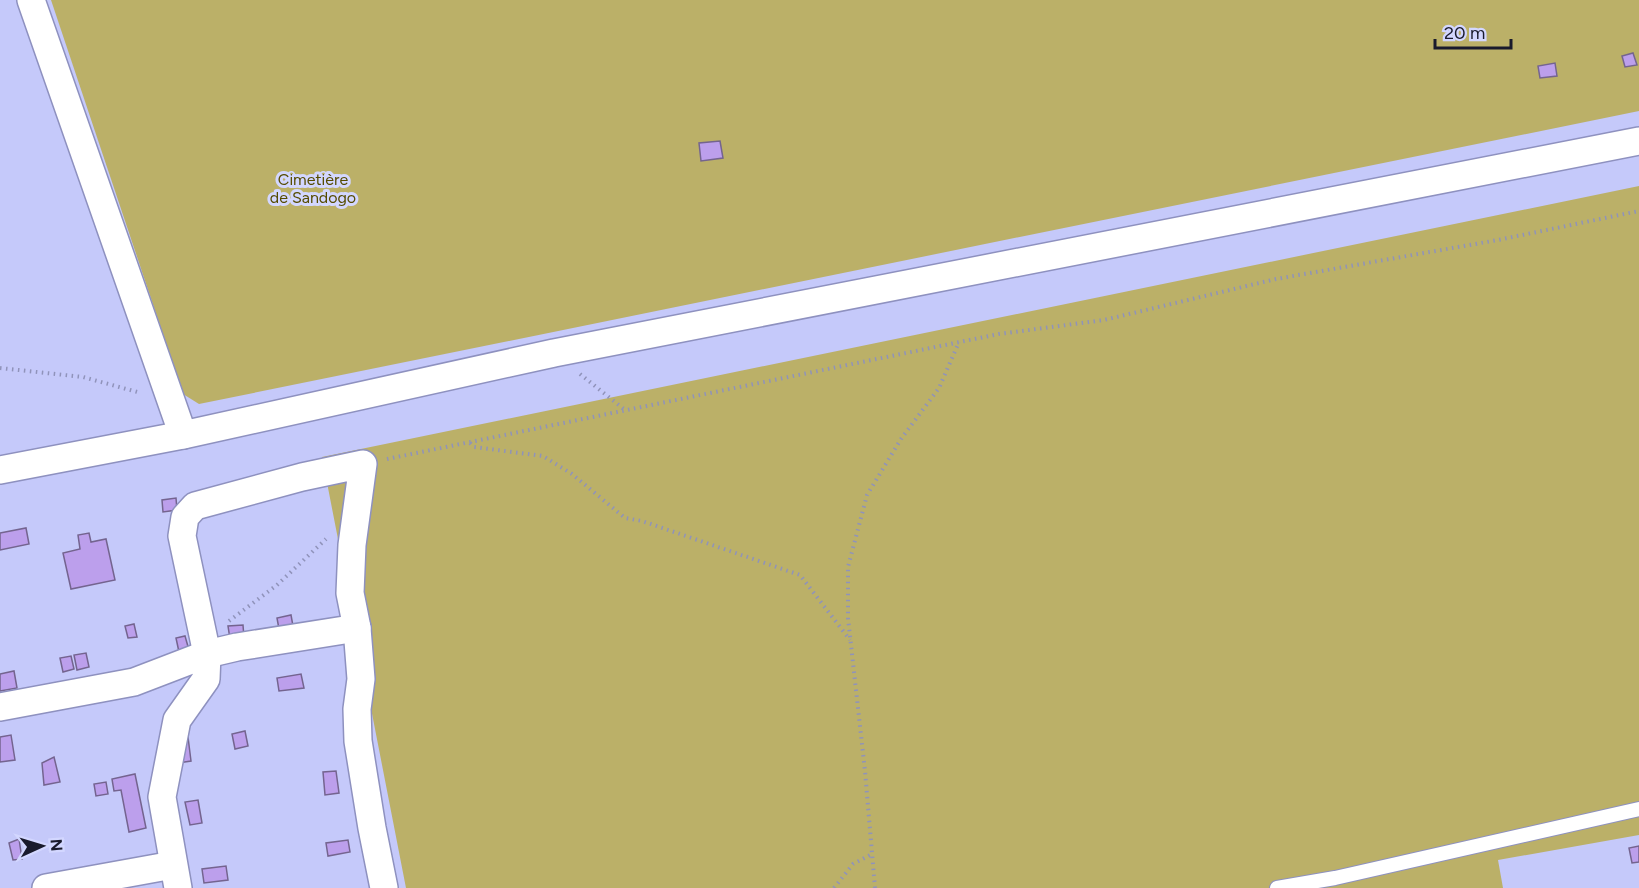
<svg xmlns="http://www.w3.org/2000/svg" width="1639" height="888" font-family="Figtree,sans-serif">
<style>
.green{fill:#bbb068}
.building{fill:#bc9fec;stroke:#74648f;stroke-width:1.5}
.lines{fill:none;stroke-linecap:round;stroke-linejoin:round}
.lane-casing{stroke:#8e91bf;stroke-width:16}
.street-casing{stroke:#8e91bf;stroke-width:30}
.path{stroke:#9093ba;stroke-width:4;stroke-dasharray:1.5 4.5;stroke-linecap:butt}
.lane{stroke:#fff;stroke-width:14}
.street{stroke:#fff;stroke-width:27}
.labels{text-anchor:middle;stroke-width:6;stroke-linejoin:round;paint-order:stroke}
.park-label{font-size:16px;fill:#554b00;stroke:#d3d7ff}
</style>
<rect width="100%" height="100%" fill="#c5c9fa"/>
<g class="green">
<path d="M51 0H1639V111L199 404 183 394Z"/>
<path d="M1639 186V835L1498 860 1503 888H406L322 457Z"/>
</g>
<g class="building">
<path d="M1633 53 1637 65 1625 67 1622 56Z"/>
<path d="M1555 63 1557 76 1540 78 1538 66Z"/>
<path d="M720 141 723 158 701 161 699 143Z"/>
<path d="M176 498 177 510 163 512 162 500Z"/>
<path d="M26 528 29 544 0 550V533Z"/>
<path d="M89 533 91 542 106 539 115 580 71 589 63 553 80 549 78 535Z"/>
<path d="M291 615 293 626 279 629 277 618Z"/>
<path d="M134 624 137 637 128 638 125 626Z"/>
<path d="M243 625 244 638 230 639 228 626Z"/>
<path d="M185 636 189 650 179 652 176 638Z"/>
<path d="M86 653 89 667 77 670 74 655Z"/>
<path d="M71 656 74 669 63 672 60 658Z"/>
<path d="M14 671 17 688 0 691V674Z"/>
<path d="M301 674 304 688 279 691 277 678Z"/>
<path d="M245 731 248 746 235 749 232 734Z"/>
<path d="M11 735 15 760 0 762V737Z"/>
<path d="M188 737 191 761 178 763 175 739Z"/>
<path d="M54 757 60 782 44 785 42 763Z"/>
<path d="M336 771 339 793 325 795 323 772Z"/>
<path d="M135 774 146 828 129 832 121 790 114 791 112 779Z"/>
<path d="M106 782 108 794 96 796 94 784Z"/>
<path d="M198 800 202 823 190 825 185 802Z"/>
<path d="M19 839 22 859 13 860 9 843Z"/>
<path d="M348 840 350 852 328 856 326 843Z"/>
<path d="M1639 846V862L1632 863 1629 848Z"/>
<path d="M226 866 228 880 204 883 202 869Z"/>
</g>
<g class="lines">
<g class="lane-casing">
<path id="lane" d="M1277 888 1335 878 1639 809"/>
</g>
<g class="street-casing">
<g id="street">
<path d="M31 0 183 435"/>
<path d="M0 470 183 435 554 353 1639 141"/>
<path d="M0 707 134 682 207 654 237 647 357 628"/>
<path d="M46 888 173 865"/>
<path d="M178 888 162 797 177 720 206 679 207 654 182 536 185 517 195 506 302 477 363 464 352 545 350 593 357 628 361 679 357 709 358 741 372 828 384 888"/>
</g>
</g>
<g class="path">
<path d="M0 368 83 377 141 393"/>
<path d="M580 374 625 410"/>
<path d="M470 443 474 447 543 456 572 474 625 518 642 521 800 575 850 640"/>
<path d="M387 459 999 334 1104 320 1276 279 1498 240 1639 211"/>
<path d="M229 621 277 585 326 539"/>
<path d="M834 888 853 864 872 854"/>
<path d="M875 888 865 771 848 618V567L867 495 901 439 939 388 959 342"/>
</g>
<use href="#lane" class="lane"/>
<use href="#street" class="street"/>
</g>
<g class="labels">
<g class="park-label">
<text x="313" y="185">Cimetière<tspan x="313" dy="18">de Sandogo</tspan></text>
</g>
</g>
<g transform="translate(42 846) rotate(86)" stroke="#d3d7ff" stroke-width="4.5" paint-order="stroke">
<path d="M0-4.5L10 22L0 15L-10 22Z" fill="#191a2c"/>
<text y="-9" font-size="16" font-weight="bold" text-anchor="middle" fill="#191a2c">N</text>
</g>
<path d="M1435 39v9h76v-9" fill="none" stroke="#191a2c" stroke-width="3"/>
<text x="1444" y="39" font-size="18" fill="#191a2c" stroke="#d3d7ff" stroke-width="4.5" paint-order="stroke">20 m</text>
</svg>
